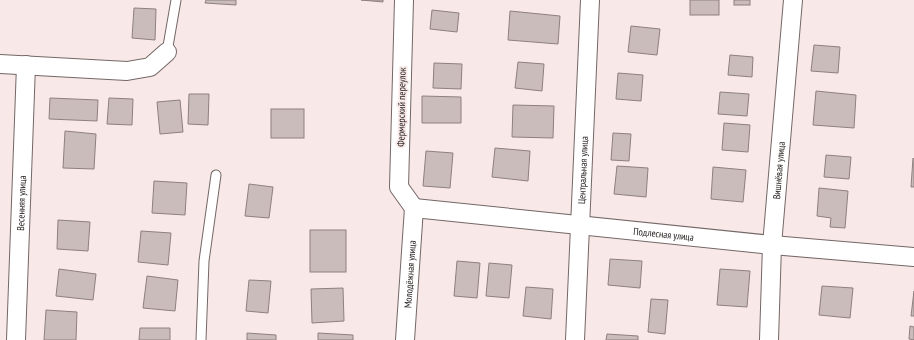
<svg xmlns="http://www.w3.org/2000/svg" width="914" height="340" font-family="'PT Sans Narrow',sans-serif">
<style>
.building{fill:#cabcba;stroke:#8e807f}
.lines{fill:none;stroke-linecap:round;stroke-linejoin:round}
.service-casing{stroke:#746766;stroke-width:11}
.minor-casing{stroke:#746766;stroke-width:20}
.service{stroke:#fff;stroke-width:9}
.minor{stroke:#fff;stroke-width:18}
.labels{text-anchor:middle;stroke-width:3.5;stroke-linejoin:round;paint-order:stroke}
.street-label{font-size:10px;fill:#25201f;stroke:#f8e9e8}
</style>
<rect width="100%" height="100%" fill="#f8e9e8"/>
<g class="building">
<path d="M206 0H236V5L205 3Z"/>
<path d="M361 0H383V2Z"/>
<rect x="690" y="0" width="29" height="15"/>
<rect x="734" y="0" width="16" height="5"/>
<path d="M134 8 156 9 155 40 132 38Z"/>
<path d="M432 10 459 13 457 32 430 29Z"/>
<path d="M510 11 560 16 558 44 508 40Z"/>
<path d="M631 26 660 29 657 55 628 52Z"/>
<path d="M814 45 840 47 838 73 811 71Z"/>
<path d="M730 55 753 57 752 77 728 75Z"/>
<path d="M518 62 544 64 542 91 515 88Z"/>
<path d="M434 63 462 64 461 89 433 88Z"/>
<path d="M618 73 643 75 641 101 616 99Z"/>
<path d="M816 91 856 95 854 128 813 125Z"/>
<path d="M720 92 749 94 747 116 718 114Z"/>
<path d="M189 94H209L208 125 188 124Z"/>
<path d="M422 96 461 97V123H422Z"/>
<path d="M50 98 98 100 97 121 49 119Z"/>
<path d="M109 98 133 99 132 125 107 124Z"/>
<path d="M180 100 183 132 160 134 157 102Z"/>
<path d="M513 105 554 106 553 138 512 137Z"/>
<rect x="271" y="109" width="33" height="29"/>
<path d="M724 123 750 125 748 152 722 150Z"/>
<path d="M65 131 96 134 94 169 63 168Z"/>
<path d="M613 133 631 134 629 161 611 160Z"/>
<path d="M495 148 530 151 528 181 492 177Z"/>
<path d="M426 151 453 153 450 188 423 186Z"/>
<path d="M826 155 851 157 849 179 824 177Z"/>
<path d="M913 158 914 159V187H911Z"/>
<path d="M617 166 648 168 646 197 614 194Z"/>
<path d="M713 167 746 170 743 202 711 199Z"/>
<path d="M154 181 187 183 185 215 152 213Z"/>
<path d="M249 184 273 187 269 218 245 216Z"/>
<path d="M819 188 848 191 845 228 830 227 831 218 817 216Z"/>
<path d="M58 220 90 222 88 251 57 249Z"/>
<rect x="310" y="230" width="36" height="42"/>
<path d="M141 231 171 233 168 265 138 262Z"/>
<path d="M610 259 642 261 640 288 608 285Z"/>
<path d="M457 261 480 263 477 298 454 296Z"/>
<path d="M489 263 512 265 509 298 486 296Z"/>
<path d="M59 269 96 274 93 300 56 296Z"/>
<path d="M720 269 750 271 747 307 717 305Z"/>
<path d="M147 276 178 280 175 311 143 308Z"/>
<path d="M249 280 271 281 268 313 246 311Z"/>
<path d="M822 286 853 288 850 318 819 315Z"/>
<path d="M526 287 553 289 551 319 523 316Z"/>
<path d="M343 288 344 321 312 323 311 289Z"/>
<path d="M914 291V316H911Z"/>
<path d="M651 299 668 300 665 334 648 332Z"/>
<path d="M46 310 77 312 76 340H44Z"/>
<path d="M910 326 914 327V340L909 339Z"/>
<path d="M140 328H170V340H139Z"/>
<path d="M247 333 276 335V340H247Z"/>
<path d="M318 333 353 335V340H318Z"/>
<path d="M607 334 638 336V340H606Z"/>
</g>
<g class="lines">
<g class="service-casing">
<g id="service">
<path d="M167 52 176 0"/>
<path d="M201 340 204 261 216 175"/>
</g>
</g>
<g class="minor-casing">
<g id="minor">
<path d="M404 0 399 187 414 208"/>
<path d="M0 64 127 71 150 67 167 52"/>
<path id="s1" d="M414 208 772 245 914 257"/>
<path id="s2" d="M16 340 26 65"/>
<path id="s3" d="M405 340 414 208"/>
<path id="s4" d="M575 340 590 0"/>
<path id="s5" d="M769 340 772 245 793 0"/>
</g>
</g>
<use href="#service" class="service"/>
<use href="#minor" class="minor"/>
</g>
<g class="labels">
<g class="street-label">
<text transform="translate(401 107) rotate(-89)" y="4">Фермерский переулок</text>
<text dy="4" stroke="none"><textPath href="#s4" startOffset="170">Центральная улица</textPath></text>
<text dy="4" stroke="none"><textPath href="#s5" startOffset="170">Вишнёвая улица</textPath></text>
<text dy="4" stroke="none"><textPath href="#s2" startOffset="137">Весенняя улица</textPath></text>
<text dy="4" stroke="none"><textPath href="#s1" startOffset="251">Подлесная улица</textPath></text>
<text dy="4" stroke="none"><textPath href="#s3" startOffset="66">Молодёжная улица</textPath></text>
</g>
</g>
</svg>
